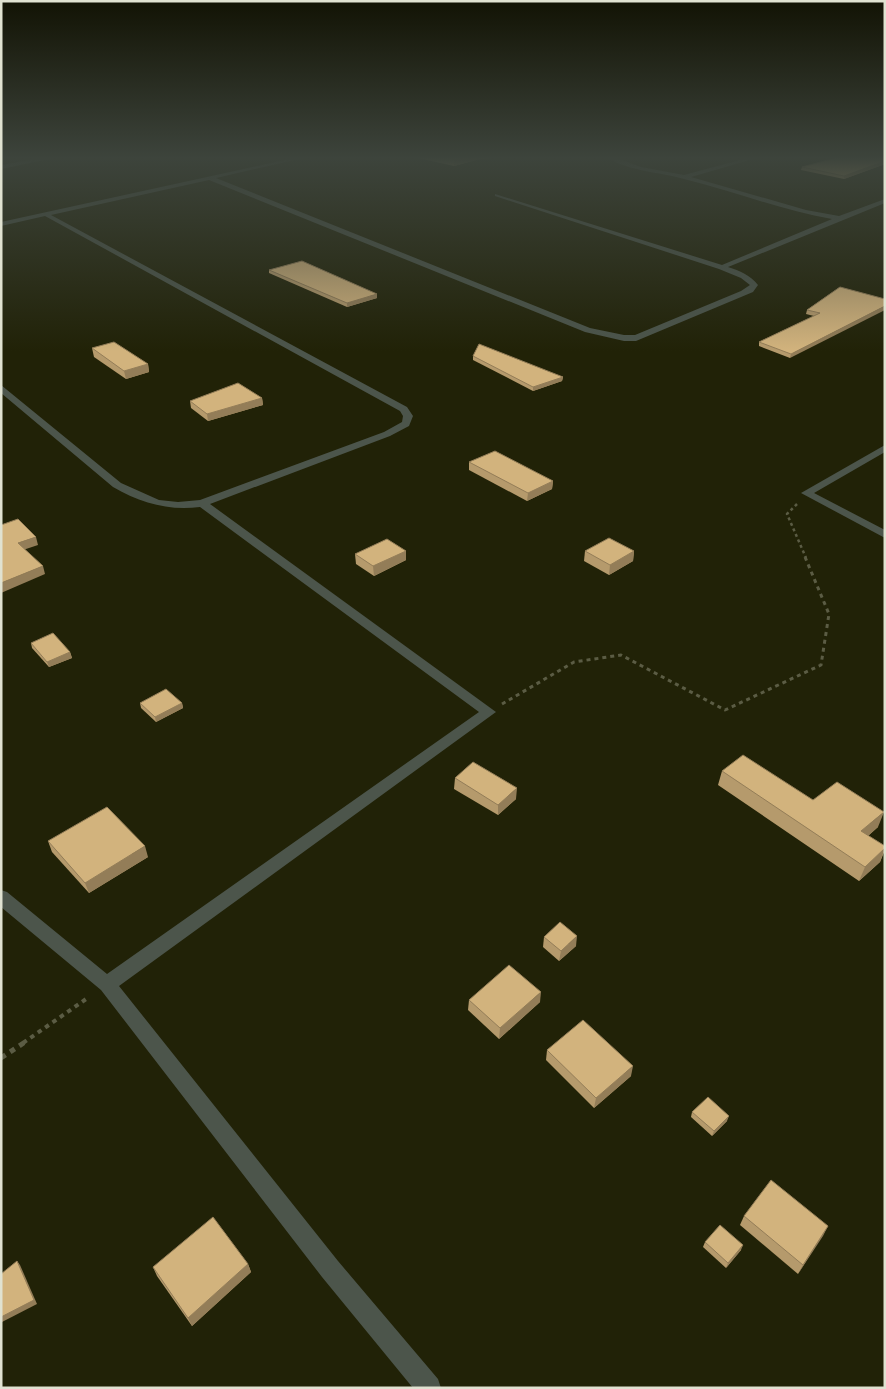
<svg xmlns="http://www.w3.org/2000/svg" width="886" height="1389" font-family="'DejaVu Sans',sans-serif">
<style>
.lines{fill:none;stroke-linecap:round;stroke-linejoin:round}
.path-far3{stroke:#5b5c44;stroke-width:2.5;stroke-dasharray:3 3;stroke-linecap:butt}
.path-far2{stroke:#5b5c44;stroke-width:3;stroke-dasharray:4 4;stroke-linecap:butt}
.path-far1{stroke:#5b5c44;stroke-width:4;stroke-dasharray:4.5 4.5;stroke-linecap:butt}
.path{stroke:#5b5c44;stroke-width:5;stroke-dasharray:5.5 5.5;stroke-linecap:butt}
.minor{fill:#4c554b;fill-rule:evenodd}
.wall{fill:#b59a6c}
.shaded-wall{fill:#937d58}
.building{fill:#d2b37d;stroke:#937d58}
</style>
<rect width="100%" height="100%" fill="#212207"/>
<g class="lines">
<path class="path-far3" d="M797 504 787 514 806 558"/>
<path class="path-far2" d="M502 704 574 662 621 655 725 710 821 665 829 614 805 557"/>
<path class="path-far1" d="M23 1043 89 997"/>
<path class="path" d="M1 1058 25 1042"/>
<g class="minor">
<path d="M47 157H59L1 169V165Z"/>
<path d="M298 157H308L216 178 590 328 624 335H635L741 291 750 285 741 278 719 269 495 196V194L722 265 832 219C781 210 733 191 684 179 659 172 628 171 606 157H614L641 167 684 175 751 157H760L691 177 806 210 839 216 885 199V203L728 267C740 271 750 275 758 285L753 292 636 341H624L585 332 209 180 51 215 407 407 413 416 409 426 390 436 210 504 496 712 119 986 338 1261 438 1379 441 1388H413L322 1277 101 990 1 907V890L7 892 107 974 479 712 200 507C168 511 141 503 113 487L1 393V385L121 483 159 500 178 502 200 500 384 432 402 422 403 416 400 411 45 216 1 226V222Z"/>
<path d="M885 445V452L814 493 885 530V538L801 493Z"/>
</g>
</g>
<g class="wall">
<path d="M413 157H504L480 159 454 166Z"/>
<path d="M885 157V164L844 179 801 170 802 167Z"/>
<path d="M269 270 377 298 347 307 269 273Z"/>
<path d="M840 287 790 358 759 346V342L814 316 806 314 807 310Z"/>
<path d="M92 348 148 364 149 372 126 379 94 357Z"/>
<path d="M473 356 563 377 562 381 533 391 473 360Z"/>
<path d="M262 398 263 405 208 421 191 408 190 401Z"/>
<path d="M469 462 553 481 552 489 527 501 469 470Z"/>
<path d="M406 551V560L374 576 356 564 355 554Z"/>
<path d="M585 551H634L633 561 609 575 584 561Z"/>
<path d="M31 643 70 652 72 658 49 667 32 648Z"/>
<path d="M140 703H182L183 708 156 722 141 708Z"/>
<path d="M722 771 813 800 878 827 868 836 885 846V850L880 862 859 881 718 785Z"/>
<path d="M455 778 516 799 498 815 454 789Z"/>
<path d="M48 841 148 857 89 893 52 852Z"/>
<path d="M544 937 576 946 559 961 543 947Z"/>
<path d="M469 1000 540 1002 499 1039 468 1010Z"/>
<path d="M547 1050 631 1076 594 1108 546 1060Z"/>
<path d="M692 1112 727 1121 712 1136 691 1117Z"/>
<path d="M744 1216 828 1226 798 1274 740 1225Z"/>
<path d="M705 1242 741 1250 726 1268 703 1247Z"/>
<path d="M248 1264 251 1272 192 1326 157 1276 153 1267Z"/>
</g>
<g class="shaded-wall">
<path d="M463 157H504L480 159 454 166V159Z"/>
<path d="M885 161V164L844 179V176Z"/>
<path d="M377 294V298L347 307V303Z"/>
<path d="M885 306V310L790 358 791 354Z"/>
<path d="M148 364 149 372 126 379 124 371Z"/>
<path d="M563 377 562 381 533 391V387Z"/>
<path d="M262 398 263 405 208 421 207 414Z"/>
<path d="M553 481 552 489 527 501 528 493Z"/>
<path d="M36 537 38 545 20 551 18 543Z"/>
<path d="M406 551V560L374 576 373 566Z"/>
<path d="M634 551 633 561 609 575 610 565Z"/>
<path d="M43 566 45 574 1 593V583Z"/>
<path d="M70 652 72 658 49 667 47 662Z"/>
<path d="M182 703 183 708 156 722 155 717Z"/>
<path d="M517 788 516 799 498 815V805Z"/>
<path d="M884 812 878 827 856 846 861 831Z"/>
<path d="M145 846 148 857 89 893 85 883Z"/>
<path d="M885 848 880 862 859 881 865 867Z"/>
<path d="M577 936 576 946 559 961 561 951Z"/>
<path d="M541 992 540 1002 499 1039 500 1028Z"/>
<path d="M633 1066 631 1076 594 1108 596 1098Z"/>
<path d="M729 1116 727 1121 712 1136 714 1131Z"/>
<path d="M828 1226 823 1236 798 1274 803 1265Z"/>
<path d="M743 1245 741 1250 726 1268 728 1263Z"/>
<path d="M17 1261 20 1265 37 1304 2 1322 1 1317Z"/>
<path d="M248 1264 251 1272 192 1326 188 1318Z"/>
</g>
<g class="building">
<path d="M444 157H463L454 159Z"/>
<path d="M839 157H885V161L844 176 802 167Z"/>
<path d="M302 261 377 294 347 303 269 270Z"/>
<path d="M840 287 885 299V306L791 354 759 342 820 313 807 310Z"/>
<path d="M114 342 148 364 124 371 92 348Z"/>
<path d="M479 344 563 377 533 387 473 356Z"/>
<path d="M238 383 262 398 207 414 190 401Z"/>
<path d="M495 451 553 481 528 493 469 462Z"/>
<path d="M18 519 36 537 18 543 43 566 1 583V557L2 556 1 555V525Z"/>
<path d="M609 538 634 551 610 565 585 551Z"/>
<path d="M387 539 406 551 373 566 355 554Z"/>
<path d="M53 633 70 652 47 662 31 643Z"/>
<path d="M166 689 182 703 155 717 140 703Z"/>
<path d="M743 755 813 800 837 782 884 812 861 831 885 846V848L865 867 722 771Z"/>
<path d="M473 762 517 788 498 805 455 778Z"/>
<path d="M107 807 145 846 85 883 48 841Z"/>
<path d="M560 922 577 936 561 951 544 937Z"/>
<path d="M509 965 541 992 500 1028 469 1000Z"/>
<path d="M583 1020 633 1066 596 1098 547 1050Z"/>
<path d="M708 1097 729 1116 714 1131 692 1112Z"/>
<path d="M771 1180 828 1226 803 1265 744 1216Z"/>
<path d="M213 1217 248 1264 188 1318 153 1267Z"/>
<path d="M720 1225 743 1245 728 1263 705 1242Z"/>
<path d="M17 1261 34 1300 1 1317V1274Z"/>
</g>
<linearGradient id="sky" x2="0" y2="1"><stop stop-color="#121304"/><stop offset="0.45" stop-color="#3d443c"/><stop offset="1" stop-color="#3d443c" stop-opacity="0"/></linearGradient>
<rect width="886" height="351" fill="url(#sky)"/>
<rect width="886" height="1389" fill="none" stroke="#e0e2d1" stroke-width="5"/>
</svg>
